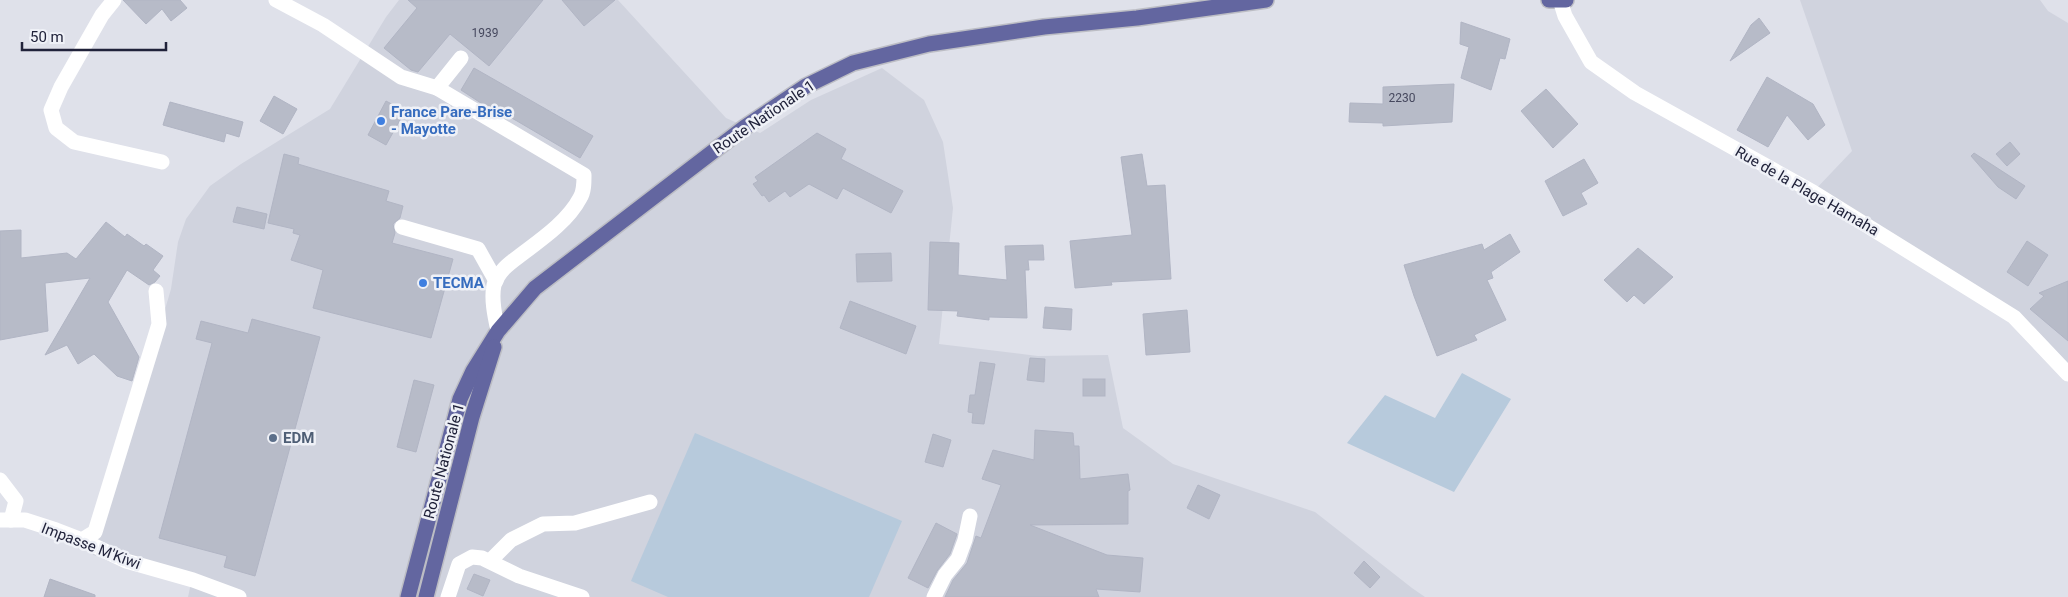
<svg xmlns="http://www.w3.org/2000/svg" width="2068" height="597" font-family="Roboto,sans-serif">
<style>
.built{fill:#d0d3de}
.green{fill:#b7cadc}
.building{fill:#b7bbc8;stroke:#b1b5c4}
.lines{fill:none;stroke-linecap:round;stroke-linejoin:round}
.major-casing{stroke:#bcbdc4;stroke-width:18}
.minor{stroke:#fff;stroke-width:15}
.major{stroke:#6366a0;stroke-width:15}
.shop-dot{fill:#3f7fe0;stroke:#eff1f7;stroke-width:2}
.service-dot{fill:#5c6f8a;stroke:#eff1f7;stroke-width:2}
.labels{text-anchor:middle;stroke-width:5;stroke-linejoin:round;paint-order:stroke}
.number-label{font-size:12px;fill:#46485e}
.shop-label{font-size:15px;font-weight:bold;fill:#366cbe;stroke:#eff1f7;text-anchor:start}
.street-label{font-size:15px;fill:#20223a;stroke:#eff1f7}
.service-label{font-size:15px;font-weight:bold;fill:#4e5e75;stroke:#eff1f7;text-anchor:start}
</style>
<rect width="100%" height="100%" fill="#dfe1ea"/>
<g class="built">
<path d="M399 0H618L726 118 760 133 811 100 882 68 924 100 943 142 953 208 939 344 1038 356 1108 355 1123 428 1173 464 1315 512 1412 588 1425 597H188L191 583 93 555 171 289 178 242 186 219 210 186 241 164 330 109 386 17Z"/>
<path d="M1800 0H2040L2048 11 2068 23V374L2014 317 1813 192 1852 151Z"/>
</g>
<g class="green">
<path d="M1462 373 1511 399 1454 492 1347 443 1385 395 1435 418Z"/>
<path d="M695 433 902 521 869 597H668L631 581Z"/>
</g>
<g class="building">
<path d="M123 0H180L187 8 171 21 162 9 146 24Z"/>
<path d="M408 0H543L489 66 450 34 418 72 411 70 384 48 417 8Z"/>
<path d="M562 0H615L584 26Z"/>
<path d="M1759 18 1770 33 1730 61 1751 25Z"/>
<path d="M1461 22 1510 39 1505 59 1500 58 1491 90 1461 78 1469 47 1460 44Z"/>
<path d="M474 68 593 136 580 158 517 121 488 105 487 107 461 90Z"/>
<path d="M1767 77 1813 104 1825 125 1808 140 1787 115 1768 147 1737 130Z"/>
<path d="M1454 84 1452 122 1383 126V123L1349 122 1350 103 1383 104V87Z"/>
<path d="M1546 89 1578 124 1553 148 1521 111Z"/>
<path d="M274 96 297 109 283 134 260 121Z"/>
<path d="M386 101 405 111 386 145 368 135Z"/>
<path d="M170 102 243 122 239 137 226 133 224 142 163 125Z"/>
<path d="M817 133 846 149 841 159 903 191 891 213 843 188 837 199 809 184 790 197 785 191 769 202 764 195 762 196 753 184 758 181 755 177Z"/>
<path d="M2010 142 2020 154 2007 166 1996 154Z"/>
<path d="M1974 153 2025 186 2016 199 1998 187 1971 156Z"/>
<path d="M284 154 299 158 298 164 389 191 386 201 403 206 400 218 393 224 395 233 392 243 453 259 431 338 313 308 323 270 291 260 300 235 293 233 294 229 268 223Z"/>
<path d="M1142 154 1147 186 1165 185 1171 279 1111 282 1112 285 1075 288 1070 241 1132 235 1121 157Z"/>
<path d="M1584 159 1598 183 1581 193 1587 204 1563 216 1545 181Z"/>
<path d="M237 207 267 214 264 229 233 222Z"/>
<path d="M106 222 125 237 127 234 144 246 146 244 163 256 153 270 160 276 155 282 149 285 127 270 108 302 139 357 132 381 117 376 94 354 78 364 67 345 45 355 90 278 45 283 48 331 0 340V231L21 230V258L67 253 76 259Z"/>
<path d="M1510 234 1520 252 1491 272 1493 278 1487 280 1506 320 1474 335 1477 340 1437 356 1414 296 1404 265 1482 244 1484 250Z"/>
<path d="M2027 241 2048 255 2028 286 2007 272Z"/>
<path d="M930 242 959 243 958 275 1007 280 1005 246 1043 245 1044 260H1028L1029 270H1025L1027 318 989 317V320L957 316 958 311 928 310Z"/>
<path d="M1638 248 1673 277 1644 304 1634 295 1627 302 1604 280Z"/>
<path d="M891 253 892 281 857 282 856 254Z"/>
<path d="M2068 281V341L2030 309 2044 296 2039 293Z"/>
<path d="M850 301 916 326 906 354 840 328Z"/>
<path d="M1045 307 1072 309 1071 330 1043 328Z"/>
<path d="M1187 310 1190 352 1146 355 1143 314Z"/>
<path d="M252 319 320 337 255 576 224 567 227 556 159 538 212 343 196 339 201 321 248 333Z"/>
<path d="M1030 358 1045 359 1044 382 1027 380Z"/>
<path d="M980 362 995 364 984 424 972 423 973 413 968 412 970 395H975Z"/>
<rect x="1083" y="379" width="22" height="17"/>
<path d="M414 380 434 385 416 452 397 447Z"/>
<path d="M1035 430 1073 433 1074 446H1079L1080 479 1128 474 1130 490 1128 491V524L1030 525 1107 555 1143 558 1140 592 1096 589 1099 597H945L953 580 967 563 976 536 981 538 1001 485 982 479 993 450 1034 460Z"/>
<path d="M933 434 951 440 943 467 925 462Z"/>
<path d="M1198 485 1220 495 1209 519 1187 508Z"/>
<path d="M936 523 957 534 950 554 937 571 928 588 908 578Z"/>
<path d="M1364 561 1380 577 1370 588 1354 573Z"/>
<path d="M474 574 490 580 483 596 467 589Z"/>
<path d="M50 579 95 595V597H44Z"/>
</g>
<g class="lines">
<g class="major-casing">
<g id="major">
<path d="M1549 0H1566"/>
<path d="M408 597 460 399 473 371 498 331 535 288 745 127 806 86 853 63 929 44 1044 27 1137 18 1266 0"/>
<path d="M426 597 472 417 494 347"/>
</g>
</g>
<g class="minor">
<path d="M114 0 102 15 61 87 51 110 56 128 74 142 162 162"/>
<path d="M276 0 323 25 401 77 437 88"/>
<path d="M1560 0 1565 16 1591 62 1635 93 1813 192 2014 317 2068 374"/>
<path d="M461 58 437 88 584 175C584 183 584 192 580 198 568 221 542 239 522 254 510 263 499 270 494 285 491 299 495 317 498 331"/>
<path d="M402 227 478 249 496 281"/>
<path d="M0 480 16 501 11 520"/>
<path d="M0 520H25L56 530 82 540 126 561 193 580 239 597"/>
<path d="M82 540 95 532 159 324 156 291"/>
<path d="M490 561 511 540 543 524 575 523 650 502"/>
<path d="M448 597 459 564 472 557 482 558 519 576 582 597"/>
<path d="M934 597 945 575 958 559 965 540 970 516"/>
</g>
<use href="#major" class="major"/>
</g>
<g class="shop-dot">
<circle cx="381" cy="121" r="5"/>
<circle cx="423" cy="283" r="5"/>
</g>
<circle class="service-dot" cx="273" cy="438" r="5"/>
<g class="labels">
<g class="number-label">
<text x="485" y="37">1939</text>
<text x="1402" y="102">2230</text>
</g>
<g class="shop-label">
<text x="391" y="117">France Pare-Brise<tspan x="391" dy="17">- Mayotte</tspan></text>
<text x="433" y="288">TECMA</text>
</g>
<g class="street-label">
<text transform="translate(764 117) rotate(-34)" y="5">Route Nationale 1</text>
<text transform="translate(1807 191) rotate(30)" y="5">Rue de la Plage Hamaha</text>
<text transform="translate(444 461) rotate(-75)" y="5">Route Nationale 1</text>
<text transform="translate(91 546) rotate(21)" y="5">Impasse M'Kiwi</text>
</g>
<g class="service-label">
<text x="283" y="443">EDM</text>
</g>
</g>
<path d="M22 42v8h144v-8" fill="none" stroke="#20223a" stroke-width="2.5"/>
<text x="30" y="42" font-size="15" fill="#20223a" stroke="#eff1f7" stroke-width="4" paint-order="stroke">50 m</text>
</svg>
